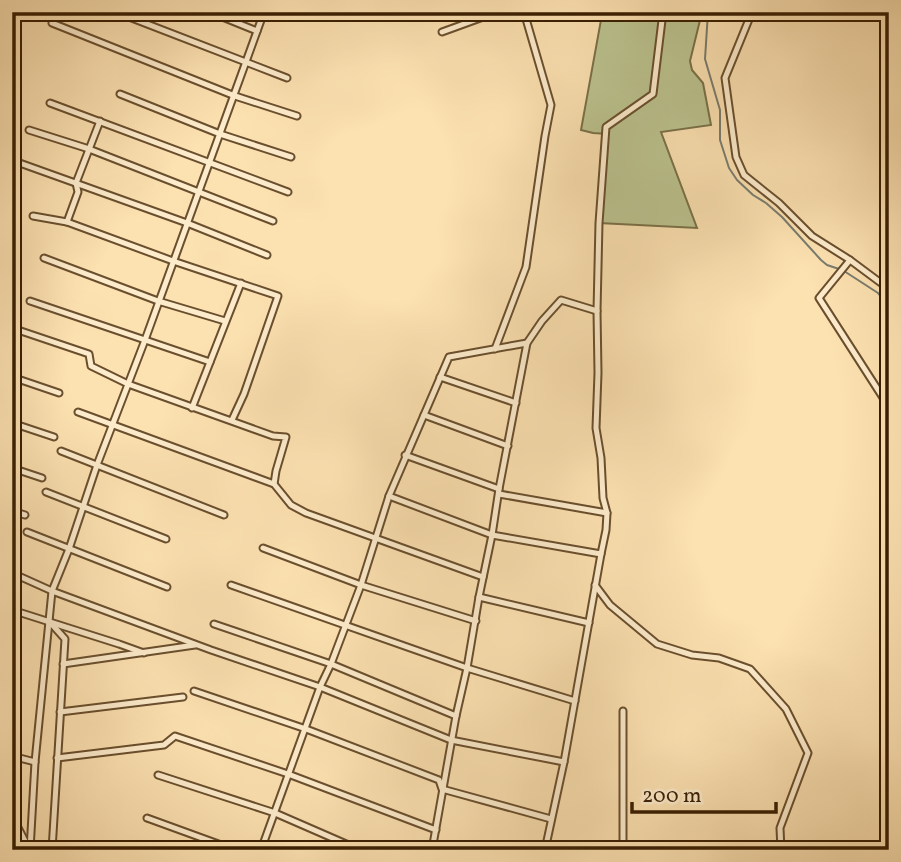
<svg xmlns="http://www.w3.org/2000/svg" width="901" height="862" font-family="Vollkorn,serif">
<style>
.green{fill:#bbc38f;stroke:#7a7048;stroke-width:2}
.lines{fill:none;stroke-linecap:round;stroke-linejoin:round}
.stream{stroke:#797c6f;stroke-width:2}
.street-casing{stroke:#6a4f2e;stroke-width:9}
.street{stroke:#fdeccc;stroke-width:5}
</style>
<rect width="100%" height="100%" fill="#fce1b1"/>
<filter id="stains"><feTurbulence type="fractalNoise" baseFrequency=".00286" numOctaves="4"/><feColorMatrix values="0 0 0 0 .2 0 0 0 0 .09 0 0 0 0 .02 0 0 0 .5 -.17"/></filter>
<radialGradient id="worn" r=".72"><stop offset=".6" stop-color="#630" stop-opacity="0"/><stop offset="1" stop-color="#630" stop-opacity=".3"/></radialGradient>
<path class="green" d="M597 12H702L690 61 692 70 703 83 711 125 661 132 697 228 599 223 608 134 593 133 581 130 601 20Z"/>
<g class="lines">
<g class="stream">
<path d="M708 12 705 59 720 110V140L729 168 737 180 753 195 766 203 782 217 821 260 827 265 839 269"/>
<path d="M844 271 878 293 889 306"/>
</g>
<g class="street-casing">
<g id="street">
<path d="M116 12 287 78"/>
<path d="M210 12 257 31"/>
<path d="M752 12 725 78 736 157 744 175 779 203 812 236 850 260 889 289"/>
<path d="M52 23 235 96 297 116"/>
<path d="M442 32 497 12"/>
<path d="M120 94 220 134 291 157"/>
<path d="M50 103 288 192"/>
<path d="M29 130 89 149 273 221"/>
<path d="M14 161 187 223 267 255"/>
<path d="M33 216 67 222 173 261 278 296 244 394 232 420"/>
<path d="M67 222 78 192 76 183 100 121"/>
<path d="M44 258 158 301 225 321"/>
<path d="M850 260 819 298 889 407"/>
<path d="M30 301 210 362"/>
<path d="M12 328 89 354 91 366 128 384 273 436 286 437 276 471 274 484"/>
<path d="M495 349 526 267 545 136 551 105 524 12"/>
<path d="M12 377 59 393"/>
<path d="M440 377 516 403"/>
<path d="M192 408 241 283"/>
<path d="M78 412 274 484 291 505 306 513 483 577"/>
<path d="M424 415 508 446"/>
<path d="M12 423 54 437"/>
<path d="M61 451 224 515"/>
<path d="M405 455 499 489"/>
<path d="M12 468 42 478"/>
<path d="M46 492 166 539"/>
<path d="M499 494 607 513"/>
<path d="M389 496 492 535 601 554"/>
<path d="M12 511 25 515"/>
<path d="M27 532 167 587"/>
<path d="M263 548 361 585 476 621"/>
<path d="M12 573 52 591 211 650 320 687 451 740 564 762"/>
<path d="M231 585 467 668 575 701"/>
<path d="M595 585 610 605 657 644 692 655 719 658 750 669 786 709 808 753 780 828 781 850"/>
<path d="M479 597 589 623"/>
<path d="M12 610 119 644 144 653"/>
<path d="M49 621 65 639 52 850"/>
<path d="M214 624 331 664 456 716"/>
<path d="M63 664 195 645"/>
<path d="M194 691 306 729 439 780 442 789 551 819"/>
<path d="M60 712 183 697"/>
<path d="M12 756 35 762"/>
<path d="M57 758 164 745 175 736 288 774 436 830"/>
<path d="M158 775 275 813 360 850"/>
<path d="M12 816 28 847"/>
<path d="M147 818 235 850"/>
<path d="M30 850 35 762 52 591 69 549 97 465 145 340 264 12"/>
<path d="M261 850 320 687 331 664 361 585 389 496 449 357 527 343"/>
<path d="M432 850 456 716 467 668 479 597 492 535 499 489 527 343 542 321 561 300 597 311"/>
<path d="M545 850 564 762 601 554 606 530 607 513 603 498 601 458 596 428 598 373 597 311 599 223 606 127 653 94 663 12"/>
<path d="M623 850V711"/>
<path d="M880 850 889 843"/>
</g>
</g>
<use href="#street" class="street"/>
</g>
<rect width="901" height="862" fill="none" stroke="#fce1b1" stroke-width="42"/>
<rect x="14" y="14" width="873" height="834" fill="none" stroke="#391e02" stroke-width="3.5"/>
<rect x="21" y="21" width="859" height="820" fill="none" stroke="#391e02" stroke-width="2"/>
<path d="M632 802v10h144v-10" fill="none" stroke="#391e02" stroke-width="3.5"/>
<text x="642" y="802" font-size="21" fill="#391e02" stroke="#fdeccc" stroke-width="5" paint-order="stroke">200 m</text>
<rect width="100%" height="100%" filter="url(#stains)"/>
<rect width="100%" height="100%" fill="url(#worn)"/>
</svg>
